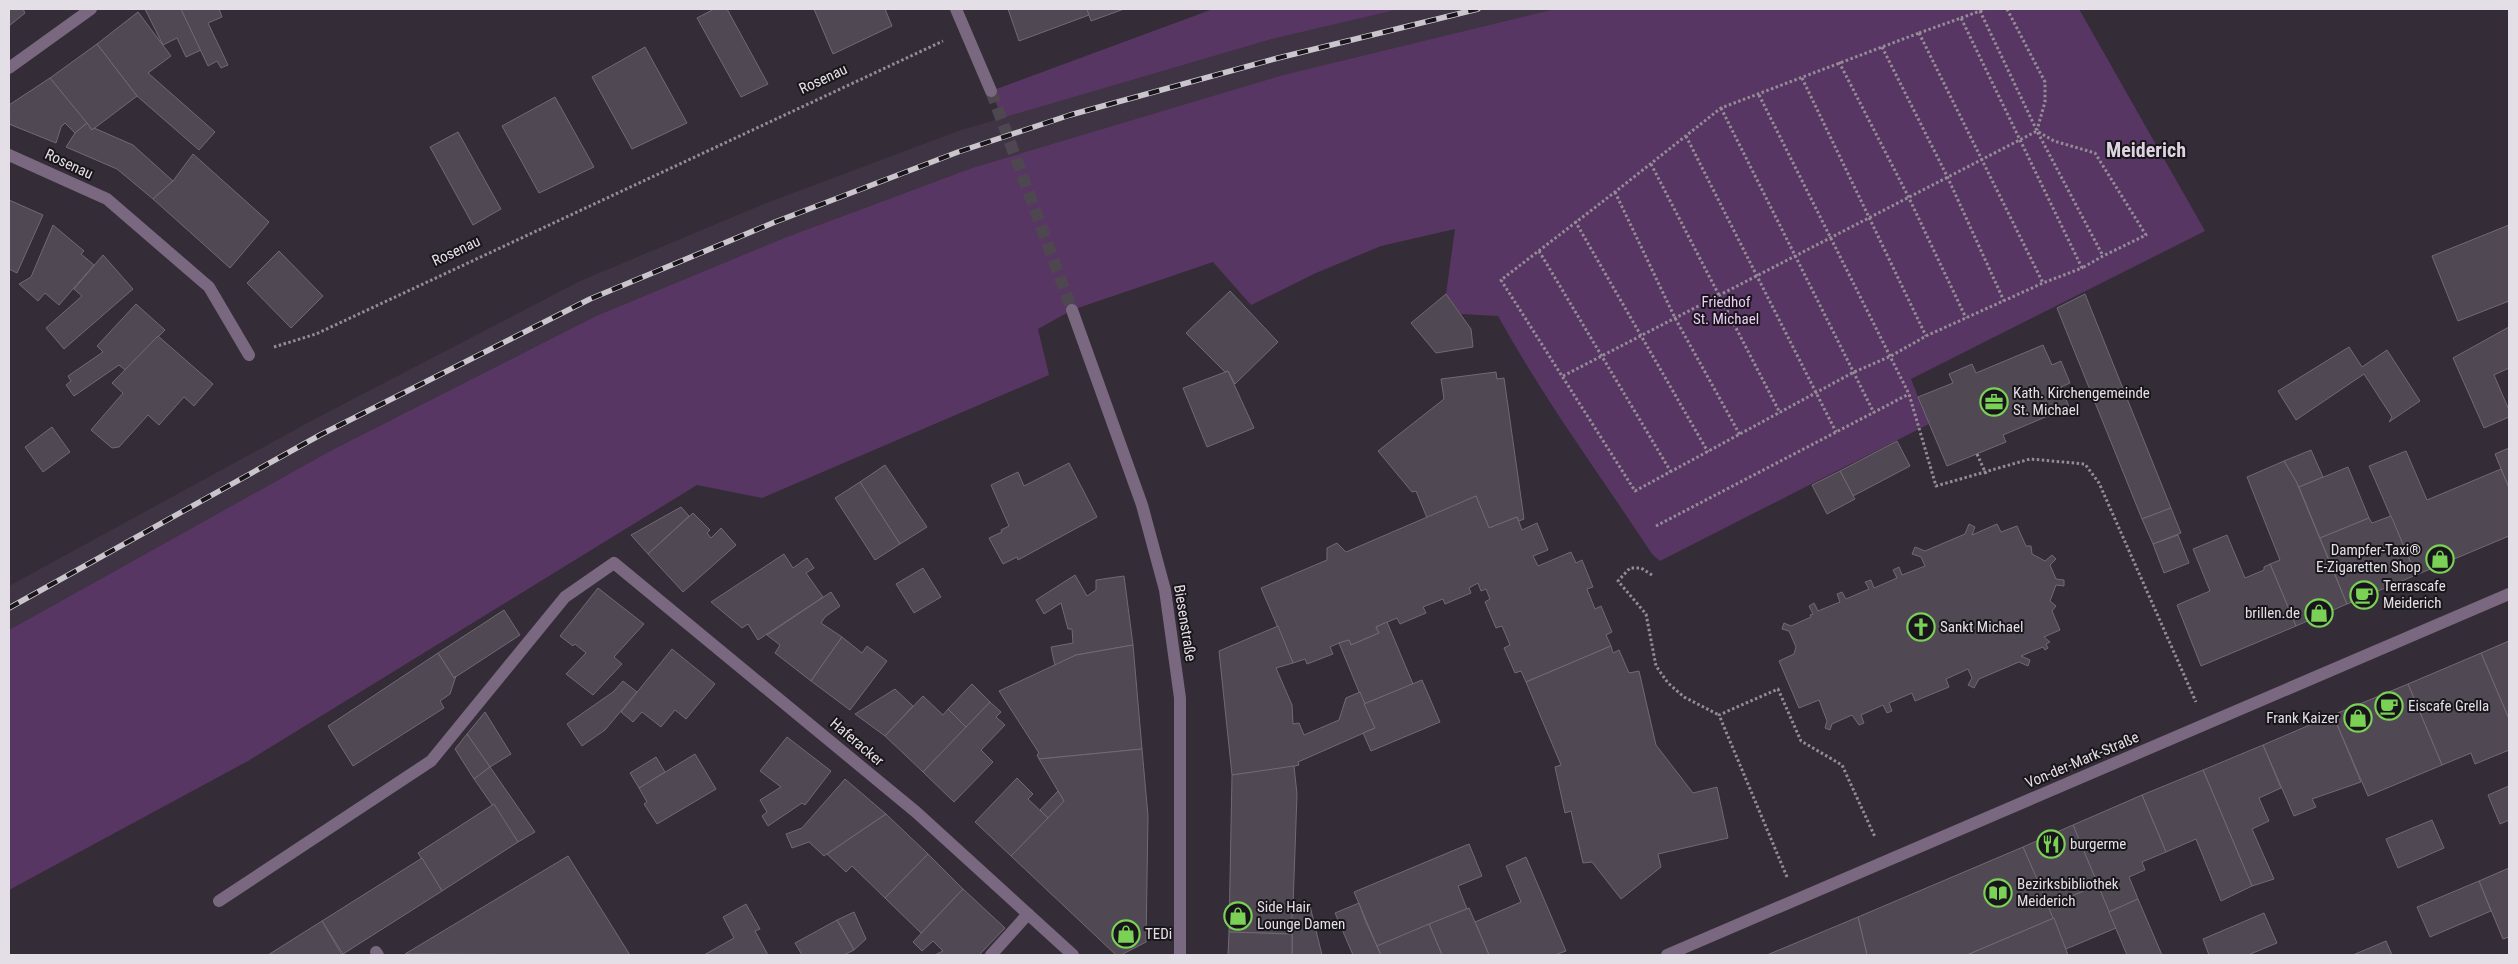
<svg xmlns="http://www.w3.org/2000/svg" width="2518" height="964" font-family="'Roboto Condensed',sans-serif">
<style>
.built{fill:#3f3443}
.green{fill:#583663}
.building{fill:#504953;stroke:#716974}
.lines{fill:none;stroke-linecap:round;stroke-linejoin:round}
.minor-tunnel{stroke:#4e4750;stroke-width:12;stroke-dasharray:12 6;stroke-linecap:butt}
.path{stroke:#948d96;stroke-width:3;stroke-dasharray:2.5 2.5;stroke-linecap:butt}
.minor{stroke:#79687f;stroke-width:12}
.rail-casing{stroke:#cbc6cd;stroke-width:5.5}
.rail{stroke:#19161b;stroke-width:4;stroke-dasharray:11;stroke-linecap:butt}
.labels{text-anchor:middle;stroke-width:4;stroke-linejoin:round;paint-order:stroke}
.street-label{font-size:15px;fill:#e4dfe6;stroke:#19161b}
.park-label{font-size:15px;fill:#edcaf8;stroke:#19161b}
.poi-label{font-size:15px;fill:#e4dfe6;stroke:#19161b;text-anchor:start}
.district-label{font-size:20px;font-weight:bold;fill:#ddd4e0;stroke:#19161b}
</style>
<rect width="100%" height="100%" fill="#342c36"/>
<path class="built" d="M1400 9H1555L1283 75 972 168 784 238 596 316 332 450 9 630V586L311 421 580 281 764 204 958 131 1272 39Z"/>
<g class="green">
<path d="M1213 9H1400L1272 39 1002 118 991 91Z"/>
<path d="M1555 9H2079L2205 231 1911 379 1929 424 1660 561 1652 554C1600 475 1544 399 1498 316L1461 314 1446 294 1455 229 1381 246 1316 273 1251 305 1213 262 1072 310 1038 329 1049 375 762 498 697 485 248 761 9 890V630L332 450 596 316 784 238 972 168 1283 75Z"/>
</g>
<g class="building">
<path d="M9 9H23L25 13 9 26Z"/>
<path d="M145 9H181L201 50 186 57 177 38 163 45Z"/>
<path d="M181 9H219L222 17 208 23 228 65 221 68 217 61 208 66Z"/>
<path d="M714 9H727L768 84 741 97 697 18Z"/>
<path d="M814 9H885L892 26 833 54Z"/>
<path d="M1008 9H1087L1089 15 1019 41Z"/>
<path d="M1087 9H1124L1091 21Z"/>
<path d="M138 12 171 56 148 73 215 132 199 150 137 96 97 44Z"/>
<path d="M97 44 137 96 92 130 50 78Z"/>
<path d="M645 47 687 123 632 149 592 77Z"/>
<path d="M50 78 87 123 75 133 65 123 61 127 56 143 9 124V105Z"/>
<path d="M555 97 594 167 539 193 502 126Z"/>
<path d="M87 123 92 130 94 128 133 145 173 181 153 199 117 169 66 147 75 133Z"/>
<path d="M458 132 501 209 473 225 430 147Z"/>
<path d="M193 154 269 222 230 268 153 199 173 181Z"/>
<path d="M9 200 43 215 17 273 9 269Z"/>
<path d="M53 225 84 251 81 254 94 265 59 305 45 293 38 301 19 284 31 277Z"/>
<path d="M2509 225V301L2458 321 2432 256Z"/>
<path d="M279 251 323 296 291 328 247 283Z"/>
<path d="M103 255 133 289 64 349 46 328 82 296 74 289Z"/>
<path d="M1230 291 1278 342 1235 384 1228 371 1225 372 1186 333Z"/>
<path d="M1446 294 1471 329 1473 347 1436 353 1411 323Z"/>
<path d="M2085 294 2171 508 2142 519 2057 308Z"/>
<path d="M136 304 165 330 125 370 119 365 74 396 66 385 71 381 68 376 103 352 97 346Z"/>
<path d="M2509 327V368L2494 375 2509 410V417L2484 428 2453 358Z"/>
<path d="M158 336 213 384 194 406 184 397 159 425 148 415 119 447 112 448 91 430 123 393 112 383Z"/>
<path d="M2043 345 2052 365 2061 361 2070 383 2061 387 2069 407 2003 435 2006 442 1947 466 1918 397 1953 383 1949 374 1972 364 1976 373Z"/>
<path d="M2349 347 2362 367 2387 350 2420 401 2389 422 2392 417 2364 374 2296 420 2278 391Z"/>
<path d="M1228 371 1254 428 1207 447 1183 388Z"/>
<path d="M1496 372 1497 379 1504 378 1524 519 1519 521 1517 517 1489 528 1476 496 1427 518 1416 491 1412 492 1378 451 1444 399 1441 379Z"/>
<path d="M52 427 70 452 43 472 25 447Z"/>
<path d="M1897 441 1910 466 1853 496 1840 471Z"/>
<path d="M2509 448V488L2495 454Z"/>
<path d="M2311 450 2323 477 2299 487 2284 461Z"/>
<path d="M2406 451 2427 500 2501 469 2509 488V536L2416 575 2369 466Z"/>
<path d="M2284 461 2296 481 2347 604 2296 626 2270 564 2280 560 2247 477Z"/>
<path d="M1069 463 1097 517 1018 560 1017 557 1003 564 989 538 1002 532 1001 530 1009 526 991 485 1018 472 1024 486Z"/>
<path d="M885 465 927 527 900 544 860 482Z"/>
<path d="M2348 467 2369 518 2320 538 2299 487Z"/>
<path d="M1840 471 1855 499 1827 514 1812 485Z"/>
<path d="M860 482 900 544 875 560 835 498Z"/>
<path d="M1476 496 1489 528 1517 517 1522 530 1537 523 1548 550 1533 556 1538 566 1571 552 1576 563 1582 560 1593 587 1587 589 1595 609 1601 606 1612 632 1606 635 1611 646 1526 682 1521 671 1515 673 1504 648 1510 645 1502 626 1496 628 1485 602 1490 599 1486 589 1481 591 1478 583 1469 588 1471 593 1445 604 1443 599 1423 607 1426 613 1400 624 1397 618 1376 627 1379 633 1351 645 1349 640 1339 643 1330 647 1333 654 1307 664 1305 659 1293 663 1261 588 1327 560V548L1337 543 1346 552Z"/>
<path d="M681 507 689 516 648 554 631 535Z"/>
<path d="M2171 508 2181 533 2153 544 2142 519Z"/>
<path d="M693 513 710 530 707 533 711 538 721 528 736 545 683 592 648 554Z"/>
<path d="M2391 516 2416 575 2347 604 2320 538 2369 518 2372 523Z"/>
<path d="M1969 524 1975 527 1972 535 1997 524 2001 532 2017 526 2026 546H2031L2032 554 2045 561 2052 555 2056 559 2050 565 2056 579 2064 580V586L2056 585 2050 601 2056 606 2052 611 2060 630 2044 637 2050 642 2046 644 2048 648 2045 650 2043 647 2021 656 2030 660 2028 666 2019 662 1979 679 1974 688 1968 685 1972 678 1968 669 1946 679 1949 687 1915 701 1912 693 1889 703 1892 711 1887 713 1883 705 1861 715 1864 723 1859 725 1852 715 1832 724 1830 730 1825 728 1827 721 1819 700 1799 708 1779 661 1794 654 1796 647 1789 631 1782 629 1784 623 1791 626 1811 617 1810 615 1813 614 1809 606 1814 603 1818 611 1840 602 1837 594 1842 592 1846 599 1869 589 1865 582 1871 580 1874 588 1897 578 1893 570 1899 567 1902 575 1925 566 1921 557 1912 554 1915 547 1925 551 1965 534Z"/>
<path d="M2178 535 2189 563 2164 573 2153 544Z"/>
<path d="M2227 535 2245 578 2264 570V567L2270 564 2296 626 2201 666 2177 605 2210 591 2193 549Z"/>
<path d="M784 554 793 568 807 558 814 568 806 573 823 597 758 640 748 624 742 628 711 602Z"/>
<path d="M923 568 941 597 914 613 896 584Z"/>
<path d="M1075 575 1087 596 1096 590V580L1124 576 1133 645 1076 655 1055 666 1051 647 1073 643 1072 629H1068L1061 603 1044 614 1036 600Z"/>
<path d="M598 588 644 624 614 657 622 664 593 695 566 674 586 653 575 644 573 646 560 636Z"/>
<path d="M831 592 840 606 825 617 821 623 842 637 811 681 775 653 780 645 767 635Z"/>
<path d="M504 610 520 635 454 678 438 653Z"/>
<path d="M1387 622 1413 684 1364 704 1339 643 1349 640 1351 645 1379 633 1376 627Z"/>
<path d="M1278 626 1293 663 1276 668 1292 705 1293 724 1299 723 1304 735 1339 720 1346 698 1360 692 1375 728 1298 762 1299 765 1287 768 1232 775 1219 651Z"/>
<path d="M842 637 862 653 867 646 887 661 850 710 811 681Z"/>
<path d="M2509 641V719L2481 653Z"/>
<path d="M1133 645 1142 749 1039 759 1037 755 1039 753 999 691 1076 655Z"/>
<path d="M1611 646 1613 653 1619 650 1629 673 1639 671 1656 745 1693 793 1717 787 1728 838 1658 854 1661 867 1621 899 1592 862 1583 863 1571 811 1565 813 1555 767 1561 765 1526 682Z"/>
<path d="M672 649 715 684 686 719 675 710 661 727 642 712 633 722 621 712Z"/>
<path d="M438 653 454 678 456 676 450 694 440 701 444 708 353 766 328 726Z"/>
<path d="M2481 653 2509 719V750L2475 764 2471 753 2442 765 2408 684Z"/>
<path d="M1422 680 1440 722 1371 751 1363 733 1375 728 1364 704Z"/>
<path d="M623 681 637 692 605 730 582 746 567 724 613 692Z"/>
<path d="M972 684 990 702 966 727 948 709Z"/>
<path d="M2408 684 2442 765 2368 796 2333 715Z"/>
<path d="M895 689 913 706 885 736 855 714Z"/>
<path d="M923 696 943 715 948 709 966 727 923 772 885 736Z"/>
<path d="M990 702 1001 712 996 717 1005 725 981 750 993 762 954 802 923 772Z"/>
<path d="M485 712 511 754 490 767 467 734Z"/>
<path d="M2333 715 2361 782 2312 799 2316 807 2294 816 2263 745Z"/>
<path d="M467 734 490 767 474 779 455 749Z"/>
<path d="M787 737 831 771 805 805 802 803 768 826 762 816 767 812 760 800 781 787 760 771Z"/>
<path d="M2263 745 2281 788 2259 798 2269 821 2252 829 2274 879 2252 886 2203 770Z"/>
<path d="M1142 749 1148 816 1146 942 1121 955H1116L1011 856 1064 801 1039 759Z"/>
<path d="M695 754 716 789 657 824 644 804 647 802 639 788Z"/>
<path d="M656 757 665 772 639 788 630 773Z"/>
<path d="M1294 766 1297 794 1292 934 1229 932 1232 775Z"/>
<path d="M490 767 535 832 518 842 474 779Z"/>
<path d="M2203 770 2252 886 2221 901 2196 839 2166 852 2142 795Z"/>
<path d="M1017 778 1033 794 1028 799 1048 818 1011 856 975 822Z"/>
<path d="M845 779 886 814 824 856 809 842 792 848 786 834 802 828Z"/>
<path d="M2509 786V820L2500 824 2488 795Z"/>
<path d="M1058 791 1064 801 1048 818 1040 810Z"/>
<path d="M2142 795 2166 852 2142 862 2145 870 2129 877 2138 899 2109 912 2073 825Z"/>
<path d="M494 804 518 842 442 891 418 853Z"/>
<path d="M886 814 928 854 885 898 852 866 846 872 827 854Z"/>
<path d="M2432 820 2444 848 2398 868 2386 839Z"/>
<path d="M2073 825 2098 885 2048 906 2023 847Z"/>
<path d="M1469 844 1482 876 1458 886 1467 909 1377 946 1354 892Z"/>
<path d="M2023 847 2054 918 1967 955H1867L1858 917Z"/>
<path d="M928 854 963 889 921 933 885 898Z"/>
<path d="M568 856 630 955 405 954Z"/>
<path d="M1526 857 1566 951 1555 955H1489L1475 922 1521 902 1506 866Z"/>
<path d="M422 858 442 891 343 954 322 921Z"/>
<path d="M2509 868V937L2503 939 2479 881Z"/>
<path d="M2479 881 2491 911 2430 937 2417 907Z"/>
<path d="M2098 885 2116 928 2066 949 2048 906Z"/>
<path d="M963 889 1005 928 979 955H935L943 951 933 941 922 951 913 942Z"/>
<path d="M2138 899 2162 955H2127L2109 912Z"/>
<path d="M1359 903 1365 920 1381 955H1353L1335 913Z"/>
<path d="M746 904 760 929 755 931 768 955H704L734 938 723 917Z"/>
<path d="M1310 906 1322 955H1292V911Z"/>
<path d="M1469 908 1489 955H1442L1429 924Z"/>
<path d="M854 912 866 939 854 950 837 920Z"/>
<path d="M2264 913 2277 943 2248 955H2209L2203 939Z"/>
<path d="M1858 917 1867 955H1767Z"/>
<path d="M2054 918 2068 955H1967Z"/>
<path d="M837 920 854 950 844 955H802L795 943Z"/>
<path d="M322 921 342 955H268Z"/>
<path d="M1429 924 1442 955H1381L1377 946Z"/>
<path d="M1229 932 1292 934V955H1228Z"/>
<path d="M2386 941 2392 955H2353Z"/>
</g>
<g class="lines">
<path class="minor-tunnel" d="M991 91 1072 310"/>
<g class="path">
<path d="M2007 9 2045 82V102L2037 130"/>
<path d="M1980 11 1985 9"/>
<path d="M1961 18 1980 11 2037 131 2054 141 2095 153 2146 235 2103 256"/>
<path d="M1919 33 2043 283 1926 336 1891 356 1854 372 1635 491 1501 280 1615 192 1721 108Z"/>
<path d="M1919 33 1961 18 2082 268 2043 283"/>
<path d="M1882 47 1947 176 2004 301"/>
<path d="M1839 62 1908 196 1966 318"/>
<path d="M1802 78 1926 336"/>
<path d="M1759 95 1909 394 1936 486 2030 459 2085 464 2099 483 2196 702"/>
<path d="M1721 108 1874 413"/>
<path d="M1686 136 1836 432"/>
<path d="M1651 164 1780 413"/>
<path d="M1615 192 1675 318 1740 435"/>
<path d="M1575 221 1708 452"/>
<path d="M1539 251 1671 472"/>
<path d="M274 347 316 334 943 41"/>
<path d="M1563 376 2037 131 2103 256 2082 268"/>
<path d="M1977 454 1986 474"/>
<path d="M1656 526 1909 394"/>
<path d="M1652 575 1641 568H1630L1618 581 1646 614 1656 666 1668 683 1684 697 1719 715"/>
<path d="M1787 877 1719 715 1778 689 1801 741 1842 765 1875 837"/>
</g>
<g class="minor">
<path d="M956 9 991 91"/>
<path d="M9 68 91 9"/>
<path d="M9 155 107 199 209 287 249 355"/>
<path d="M1072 310 1142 505 1165 590 1180 698V955"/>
<path d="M219 901 431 761 565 597 614 563 916 812 1073 955"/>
<path d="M376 952 378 955"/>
<path d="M991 955 1028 914"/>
<path d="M1667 955 2509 594"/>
</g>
<g class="rail-casing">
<path id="rail" d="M9 608 320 435 590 299 775 222 958 152 1070 115 1278 58 1478 9"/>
</g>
<use href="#rail" class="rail"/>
</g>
<defs>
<g id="office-ring" transform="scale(1.4375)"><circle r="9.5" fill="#19161b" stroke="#7ad156" stroke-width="1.5"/><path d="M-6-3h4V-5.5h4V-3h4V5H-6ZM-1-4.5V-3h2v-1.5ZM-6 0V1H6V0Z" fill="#7ad156"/></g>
<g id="shop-ring" transform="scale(1.4375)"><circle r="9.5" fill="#19161b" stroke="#7ad156" stroke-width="1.5"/><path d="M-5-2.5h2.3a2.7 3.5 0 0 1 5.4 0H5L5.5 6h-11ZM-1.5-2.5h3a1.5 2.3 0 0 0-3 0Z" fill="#7ad156"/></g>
<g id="cafe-ring" transform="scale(1.4375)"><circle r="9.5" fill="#19161b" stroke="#7ad156" stroke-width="1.5"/><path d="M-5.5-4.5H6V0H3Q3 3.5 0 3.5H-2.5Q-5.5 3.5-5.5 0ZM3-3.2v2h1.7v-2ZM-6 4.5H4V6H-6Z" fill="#7ad156"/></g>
<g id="church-ring" transform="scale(1.4375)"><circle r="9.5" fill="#19161b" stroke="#7ad156" stroke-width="1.5"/><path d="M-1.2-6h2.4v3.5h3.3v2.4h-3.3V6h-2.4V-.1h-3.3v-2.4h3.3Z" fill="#7ad156"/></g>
<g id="restaurant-ring" transform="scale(1.4375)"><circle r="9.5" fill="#19161b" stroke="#7ad156" stroke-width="1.5"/><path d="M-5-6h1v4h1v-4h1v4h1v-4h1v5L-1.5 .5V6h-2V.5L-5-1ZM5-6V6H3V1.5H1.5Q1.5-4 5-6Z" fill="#7ad156"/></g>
<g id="library-ring" transform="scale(1.4375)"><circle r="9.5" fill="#19161b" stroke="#7ad156" stroke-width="1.5"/><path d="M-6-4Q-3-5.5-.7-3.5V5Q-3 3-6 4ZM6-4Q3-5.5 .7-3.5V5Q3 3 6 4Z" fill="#7ad156"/></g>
</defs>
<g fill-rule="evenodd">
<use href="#office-ring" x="1994" y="402"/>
<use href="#shop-ring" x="2440" y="559"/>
<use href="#cafe-ring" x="2364" y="595"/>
<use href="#shop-ring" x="2319" y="613"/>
<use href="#church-ring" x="1921" y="627"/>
<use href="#cafe-ring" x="2389" y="706"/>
<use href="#shop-ring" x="2358" y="718"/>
<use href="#restaurant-ring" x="2051" y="844"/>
<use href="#library-ring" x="1998" y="893"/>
<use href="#shop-ring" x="1238" y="916"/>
<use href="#shop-ring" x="1126" y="934"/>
</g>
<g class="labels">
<g class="street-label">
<text transform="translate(823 79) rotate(-25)" y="5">Rosenau</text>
<text transform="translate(69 164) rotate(25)" y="5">Rosenau</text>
<text transform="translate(456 251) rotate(-25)" y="5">Rosenau</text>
<text transform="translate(1185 623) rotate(81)" y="5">Biesenstraße</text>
<text transform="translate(857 742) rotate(40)" y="5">Haferacker</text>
<text transform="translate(2082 760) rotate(-23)" y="5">Von-der-Mark-Straße</text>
</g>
<g class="park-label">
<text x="1726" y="307">Friedhof<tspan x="1726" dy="17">St. Michael</tspan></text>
</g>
<g class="poi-label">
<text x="2013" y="398">Kath. Kirchengemeinde<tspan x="2013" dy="17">St. Michael</tspan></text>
<text x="2421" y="555" text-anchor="end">Dampfer-Taxi®<tspan x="2421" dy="17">E-Zigaretten Shop</tspan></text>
<text x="2383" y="591">Terrascafe<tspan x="2383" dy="17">Meiderich</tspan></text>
<text x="2300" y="618" text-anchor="end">brillen.de</text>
<text x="1940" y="632">Sankt Michael</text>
<text x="2408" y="711">Eiscafe Grella</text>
<text x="2339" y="723" text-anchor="end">Frank Kaizer</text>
<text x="2070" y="849">burgerme</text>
<text x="2017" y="889">Bezirksbibliothek<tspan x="2017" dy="17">Meiderich</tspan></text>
<text x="1257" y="912">Side Hair<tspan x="1257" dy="17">Lounge Damen</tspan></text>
<text x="1145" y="939">TEDi</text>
</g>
<g class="district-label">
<text x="2146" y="157">Meiderich</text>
</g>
</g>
<rect width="2518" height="964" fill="none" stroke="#e4dfe6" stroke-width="20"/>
</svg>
